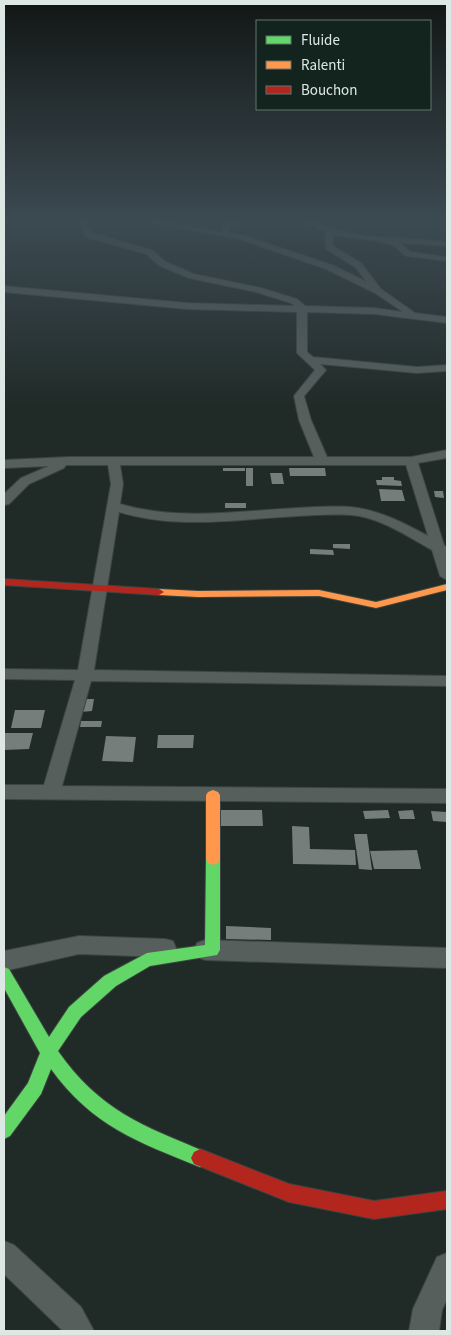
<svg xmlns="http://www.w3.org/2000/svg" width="451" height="1335" font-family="'Source Sans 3',sans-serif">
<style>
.building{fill:#757e7b}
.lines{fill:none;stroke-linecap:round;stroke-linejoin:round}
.street-casing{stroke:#3c4542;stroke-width:2}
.fast-casing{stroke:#3c4542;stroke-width:2}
.slow-casing{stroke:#3c4542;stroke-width:2}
.jam-casing{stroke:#3c4542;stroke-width:2}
.street{fill:#575f5d;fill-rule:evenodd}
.fast{fill:#63d668;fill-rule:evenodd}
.slow{fill:#ff974d;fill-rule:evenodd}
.jam{fill:#b3261e;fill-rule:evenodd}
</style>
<rect width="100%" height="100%" fill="#202a27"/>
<g class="building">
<rect x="223" y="468" width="22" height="3"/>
<rect x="246" y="468" width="7" height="18"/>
<path d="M289 468H325L326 476H290Z"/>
<path d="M270 473H282L284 484H272Z"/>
<path d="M382 477H394V480L401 481 402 486 377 485 376 480H382Z"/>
<path d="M379 489 402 490 405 501H381Z"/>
<path d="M434 491H443L444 498 435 497Z"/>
<rect x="225" y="503" width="21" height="5"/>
<path d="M333 544H350V549L333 548Z"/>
<path d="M310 549 333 550 334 555 310 554Z"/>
<path d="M83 699H94L92 711 81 712Z"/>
<path d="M15 710H45L41 728H11Z"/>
<path d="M81 721H102L101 727H80Z"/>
<path d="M4 733H33L29 749 4 750Z"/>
<path d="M158 735H194L193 748H157Z"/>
<path d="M106 736 136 737 133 762 102 761Z"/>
<path d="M217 810H262L263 826H217Z"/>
<path d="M388 810 390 818 365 819 363 811Z"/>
<path d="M413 810 415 819H400L398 811Z"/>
<path d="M431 811 447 812V822L433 821Z"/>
<path d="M292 826 309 827 310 849 355 850 356 865 293 864Z"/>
<path d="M354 834H367L372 870 359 869Z"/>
<path d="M417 850 421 869H374L370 851Z"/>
<path d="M226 926 271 928V940L226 939Z"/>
</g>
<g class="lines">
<g class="street-casing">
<g id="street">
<path d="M79 222H86L92 233 152 250 166 262 194 274 261 288 297 299 305 306 374 308 403 312 375 293 326 269 239 239 147 222H162L221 232 224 223 239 222 230 226 228 233 243 235 332 265 367 282 355 267 326 249 325 232 305 222C319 222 337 231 353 234 384 239 416 238 447 242V246L400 243 411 252 447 257V261L406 256 394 246 382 242 333 235V246L361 263 381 289 415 313 447 317V323L374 314 307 312V352L313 357 417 367 447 365V371L417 373 320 364 326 370 304 396 311 420 327 457H411L447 450V458L418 463 444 545 447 548V580L440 576 432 550C409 537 385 521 359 516 339 513 318 515 298 516 237 519 178 530 119 512L94 670 447 676V686L91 681 62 786 447 789V803L4 799V785H44L75 680 4 679V669L78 670 111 484 108 465H66L64 468 29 484 9 504 4 505V494L21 478 49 466 4 468V460L69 457H314L299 420 294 396 315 370 297 353V312L187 309 4 292V286L187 303 295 306 291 303 256 292 189 278 160 266 146 254 86 237ZM120 465H406L428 536C406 524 383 512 358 508 338 505 317 507 297 508 237 511 179 521 120 504L123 484Z"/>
<path d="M79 936 165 939 173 941 176 948 173 955 165 957 79 954 4 971V951Z"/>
<path d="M205 940 447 948V968L205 960 197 957 194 950 197 943Z"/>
<path d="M4 1241 14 1245 81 1307 94 1331H63L4 1274Z"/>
<path d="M447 1253V1299L442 1310 439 1331H409L413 1309 437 1257Z"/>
</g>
</g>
<g class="fast-casing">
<path id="fast" d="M213 853 218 855 220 859V950L217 955 150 966 116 986 81 1017 58 1051C99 1110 143 1126 206 1152L209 1158 206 1164 200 1167C138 1142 92 1126 51 1069L41 1094 10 1136 4 1139V1116L28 1083 40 1053 4 988V967L9 969 49 1037 69 1007 104 976 147 953 205 945 206 859 208 855Z"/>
</g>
<g class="slow-casing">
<g id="slow">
<path d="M447 584V590L376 608 319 596 198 597 159 595 154 592 159 589 198 591 319 590 376 602Z"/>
<path d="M213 790 218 792 220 795V859L218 863 213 865 208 863 206 859V795L208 792Z"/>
</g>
</g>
<g class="jam-casing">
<g id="jam">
<path d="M4 579 159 589 164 592 159 595 4 585Z"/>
<path d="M200 1149 289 1184 374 1201 447 1191V1209L374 1219 289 1202 194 1164 191 1158 194 1152Z"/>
</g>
</g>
<use href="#street" class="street"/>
<use href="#fast" class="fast"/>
<use href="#slow" class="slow"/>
<use href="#jam" class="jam"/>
</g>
<linearGradient id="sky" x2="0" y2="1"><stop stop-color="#121715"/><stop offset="0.54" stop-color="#3c4a52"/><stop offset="1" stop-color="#3c4a52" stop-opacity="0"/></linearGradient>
<rect width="451" height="409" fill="url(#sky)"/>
<rect width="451" height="1335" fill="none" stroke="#dde7e4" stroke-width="10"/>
<rect x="256" y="20" width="175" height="90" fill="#13241f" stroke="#64726e"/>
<rect x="266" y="36" width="25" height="8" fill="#63d668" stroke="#64726e"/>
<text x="301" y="45" font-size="15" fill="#dde7e4">Fluide</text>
<rect x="266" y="61" width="25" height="8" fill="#ff974d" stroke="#64726e"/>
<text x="301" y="70" font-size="15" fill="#dde7e4">Ralenti</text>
<rect x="266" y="86" width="25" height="8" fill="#b3261e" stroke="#64726e"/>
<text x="301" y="95" font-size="15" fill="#dde7e4">Bouchon</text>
</svg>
